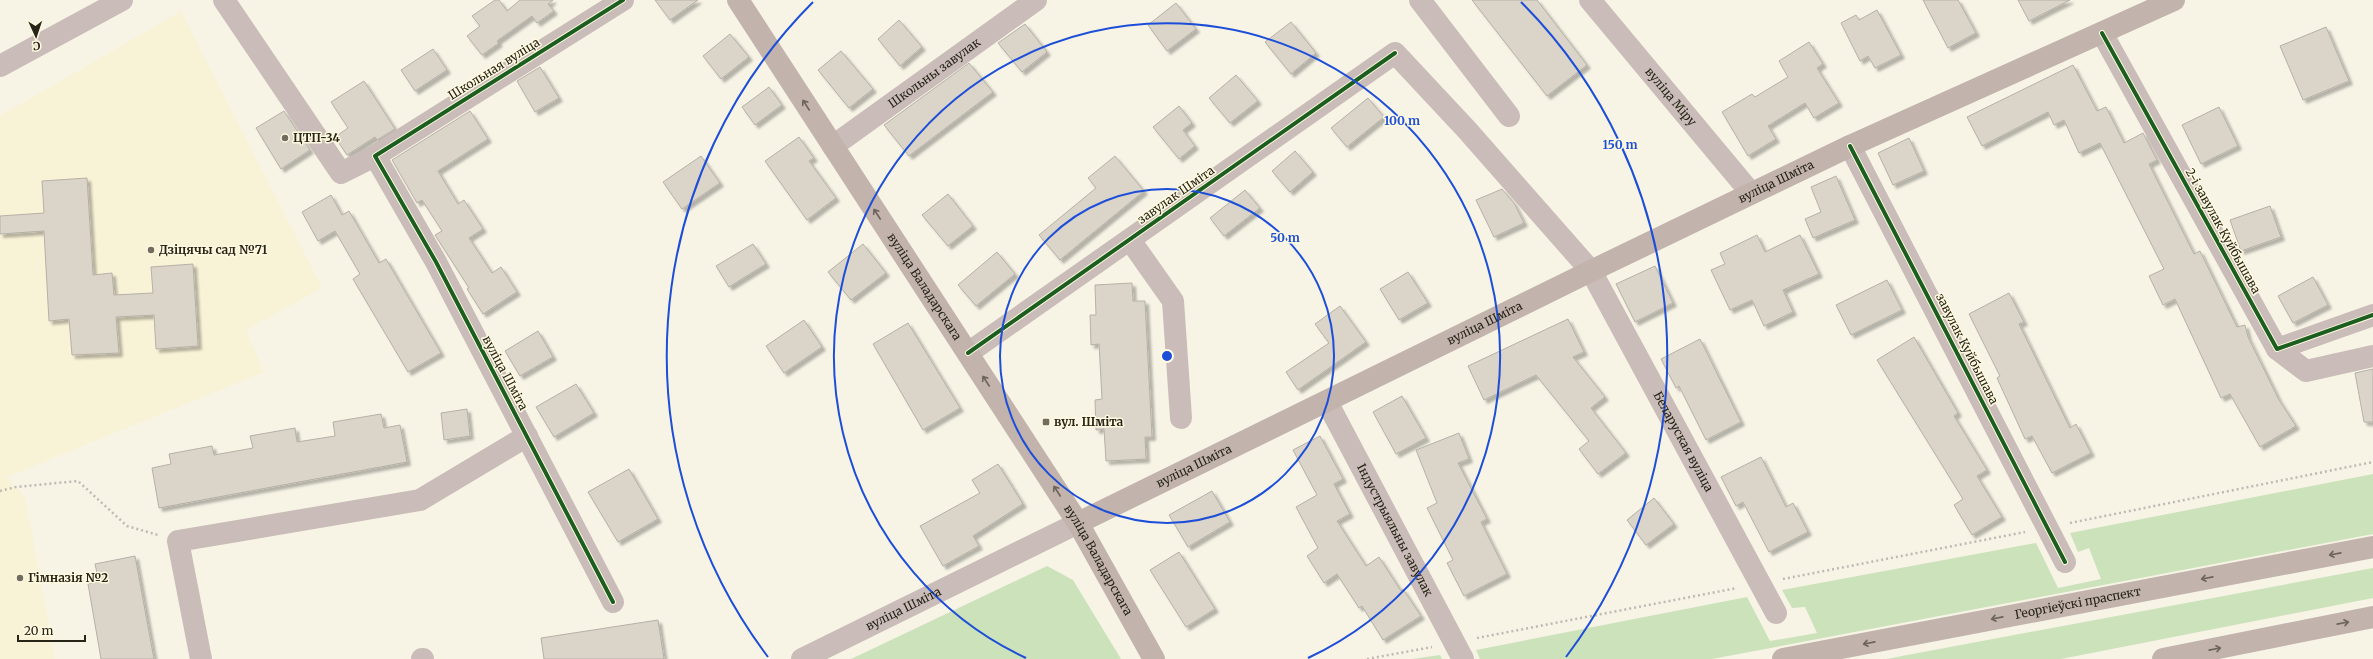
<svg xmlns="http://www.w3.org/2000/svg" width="2373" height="659" font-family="Merriweather,serif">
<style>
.built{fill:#f8f2d6}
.green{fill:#cbe2bb}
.building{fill:#dad4c9;stroke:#b6b0a6;filter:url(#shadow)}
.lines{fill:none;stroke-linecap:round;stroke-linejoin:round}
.path{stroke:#c1b8b2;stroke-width:2.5;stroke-dasharray:2 3;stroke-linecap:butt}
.minor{stroke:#cabcb8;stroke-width:22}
.major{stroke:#c2b3ad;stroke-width:22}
.cycleway-casing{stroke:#fef9df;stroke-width:6}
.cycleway{stroke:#1b5e20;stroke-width:4}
.oneway{stroke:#6d645b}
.ring{fill:none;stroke:#1d4ed8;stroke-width:2}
.poi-dot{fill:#706d60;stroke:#fef9df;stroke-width:1.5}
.labels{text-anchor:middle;stroke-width:3;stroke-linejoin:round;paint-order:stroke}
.street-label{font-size:12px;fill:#272418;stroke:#fef9df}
.poi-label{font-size:12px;font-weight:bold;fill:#272418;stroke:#fef9df;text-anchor:start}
.centre{fill:#1d4ed8;stroke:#fef9df;stroke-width:2}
.ring-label{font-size:12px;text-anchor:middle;font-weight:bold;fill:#1d4ed8;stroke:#fef9df;stroke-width:3;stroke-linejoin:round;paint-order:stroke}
</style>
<defs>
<filter id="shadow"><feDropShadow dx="3.5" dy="3.5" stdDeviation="1" flood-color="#0004"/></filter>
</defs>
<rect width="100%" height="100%" fill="#f7f4e6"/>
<path class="built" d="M181 11 322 288 246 330 264 372 7 477 25 497 55 659H0V116Z"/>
<g class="green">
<path d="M2373 474V534L1712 659H1480L1476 650 1747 597 1770 641 1817 633 1805 607 1792 608 1782 590 2036 543 2058 588 2101 579 2089 548 2078 552 2070 533Z"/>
<path d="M1047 566 1073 580 1121 659H851Z"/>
<path d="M2373 568V598L2061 659H1886Z"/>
<path d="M1440 655 1442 659H1412Z"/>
</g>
<g class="building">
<path d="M495 0H499L507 11 520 0H553L548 4 554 11 537 23 532 16 497 41 499 43 482 55 467 36 480 26 472 16Z"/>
<path d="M655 0H698L670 20Z"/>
<path d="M1472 0H1537L1587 65 1547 96Z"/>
<path d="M1923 0H1958L1976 33 1948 48Z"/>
<path d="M2018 0H2070L2029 21Z"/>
<path d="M1176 3 1196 29 1167 51 1148 25Z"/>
<path d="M1877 10 1901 55 1875 68 1868 56 1860 61 1841 23 1856 15 1859 20Z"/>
<path d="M899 20 922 47 900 66 878 39Z"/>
<path d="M1291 22 1316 53 1291 74 1265 42Z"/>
<path d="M1025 24 1047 52 1022 72 998 43Z"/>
<path d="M2326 27 2349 81 2303 100 2280 46Z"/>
<path d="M730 34 749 57 721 79 703 56Z"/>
<path d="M1809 42 1823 64 1817 68 1839 103 1814 118 1805 103 1768 126 1776 139 1748 156 1722 112 1752 94 1755 97 1788 77 1779 61Z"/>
<path d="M433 49 447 70 415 91 401 70Z"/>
<path d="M841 51 873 89 849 108 818 70Z"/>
<path d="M969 63 993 92 909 156 884 125Z"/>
<path d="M2073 65 2097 111 2106 107 2124 143 2143 133 2157 160 2149 164 2194 254 2200 251 2237 327 2245 325 2248 337 2279 400 2296 426 2260 447 2230 394 2221 398 2175 299 2163 305 2149 276 2164 269 2100 143 2079 153 2064 120 2054 125 2048 112 1982 146 1967 117Z"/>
<path d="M540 67 559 98 535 112 517 81Z"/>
<path d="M1236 75 1258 101 1230 123 1209 98Z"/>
<path d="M364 81 395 129 377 140 375 137 347 155 335 137 348 128 331 102Z"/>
<path d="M769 87 782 105 755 125 742 107Z"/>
<path d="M1368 98 1384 117 1347 147 1331 128Z"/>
<path d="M1179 106 1192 123 1183 130 1195 146 1179 159 1153 127Z"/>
<path d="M2219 107 2238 146 2201 164 2182 125Z"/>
<path d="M284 111 310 150 281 169 256 128Z"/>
<path d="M470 111 488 139 438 171 458 204 464 200 483 229 469 238 492 273 501 267 517 292 483 314 467 289 469 288 435 235 442 231 422 200 417 203 392 160Z"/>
<path d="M799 137 814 158 809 161 836 198 807 220 765 161Z"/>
<path d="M1909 138 1924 171 1893 185 1878 153Z"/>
<path d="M1295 151 1313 172 1290 192 1272 171Z"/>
<path d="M701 156 720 183 682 209 663 182Z"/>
<path d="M1115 156 1144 191 1060 260 1039 235 1096 188 1088 178Z"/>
<path d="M1836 176 1855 220 1813 238 1805 219 1821 212 1811 187Z"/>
<path d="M87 178 93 275 112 273 114 295 153 293 151 267 193 264 198 346 156 349 154 315 116 317 119 353 72 355 69 319 49 321 44 231 0 234V216L44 213 42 181Z"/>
<path d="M1502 189 1514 203 1524 223 1494 237 1476 200Z"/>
<path d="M1245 190 1260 208 1224 236 1210 218Z"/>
<path d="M948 194 973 226 948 246 922 215Z"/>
<path d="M331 195 342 215 349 211 379 263 386 259 441 353 408 372 353 279 360 274 335 231 318 241 302 212Z"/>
<path d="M2270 206 2281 237 2241 251 2230 220Z"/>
<path d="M1757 235 1765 252 1800 235 1819 274 1783 290 1793 312 1764 326 1752 300 1730 310 1711 270 1725 264 1720 253Z"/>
<path d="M753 244 766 264 729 287 716 266Z"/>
<path d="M863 244 886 273 851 300 828 272Z"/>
<path d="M997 252 1015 274 976 306 958 285Z"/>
<path d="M1655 266 1673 303 1635 322 1616 284Z"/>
<path d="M1408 272 1428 303 1399 320 1380 289Z"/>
<path d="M2313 277 2328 305 2293 323 2278 296Z"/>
<path d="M1887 280 1902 310 1851 335 1836 305Z"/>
<path d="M1132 283 1133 301H1145L1152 437H1145L1146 459 1106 461 1104 429 1096 430 1095 400 1102 399 1099 344 1091 345 1090 315H1096L1095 285Z"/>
<path d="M2009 293 2024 322 2019 324 2070 428 2076 424 2091 453 2052 473 2032 436 2025 439 1997 378 2000 376 1969 314Z"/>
<path d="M1340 306 1366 342 1298 390 1286 372 1329 343 1315 324Z"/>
<path d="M1568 319 1584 352 1573 357 1605 397 1591 408 1626 453 1598 474 1579 449 1589 441 1536 375 1484 400 1468 366Z"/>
<path d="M804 320 822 347 784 373 766 346Z"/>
<path d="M908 323 960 408 923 430 873 344Z"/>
<path d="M538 331 553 357 520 376 505 351Z"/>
<path d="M1914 337 1958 413 1954 416 1987 470 1977 476 2002 517 1972 535 1954 505 1963 499 1877 360Z"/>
<path d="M1700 339 1741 422 1706 440 1679 386 1676 388 1661 359Z"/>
<path d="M2373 369V422H2364L2355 373Z"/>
<path d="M576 384 594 413 554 437 536 407Z"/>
<path d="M1402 396 1426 438 1396 454 1373 412Z"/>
<path d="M467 409 470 436 444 440 441 413Z"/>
<path d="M381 414 384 428 400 425 407 462 159 508 152 468 171 464 169 454 212 446 214 455 253 448 250 436 295 428 297 442 335 436 333 422Z"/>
<path d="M1459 433 1469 459 1458 463 1487 519 1481 522 1507 574 1464 596 1447 563 1453 560 1427 508 1437 503 1416 450Z"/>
<path d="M1320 436 1343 479 1334 484 1350 514 1337 521 1366 566 1379 557 1401 591 1403 589 1421 616 1383 640 1362 606 1359 608 1337 574 1324 583 1307 556 1318 548 1296 507 1317 495 1293 450Z"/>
<path d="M1761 457 1786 507 1793 503 1808 532 1769 552 1743 502 1736 506 1721 477Z"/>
<path d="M998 464 1023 504 973 536 979 546 943 566 920 526 980 493 972 480Z"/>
<path d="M629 469 658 519 618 542 588 492Z"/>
<path d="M1212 491 1230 522 1188 547 1169 515Z"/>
<path d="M1654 498 1674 524 1646 545 1627 520Z"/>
<path d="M1179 552 1215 609 1186 627 1150 570Z"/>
<path d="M135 556 154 659H101L88 584 99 582 95 564Z"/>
<path d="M658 620 664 659H544L541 638Z"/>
</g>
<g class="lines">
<g class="path">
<path d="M0 491 16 487 78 481 127 526 158 535"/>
<path d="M2070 523 2373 462"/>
<path d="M1783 579 2025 532"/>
<path d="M1477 638 1737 588"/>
<path d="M1367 659 1432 647"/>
</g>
<g class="minor">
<path d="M224 0 341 173 375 156 623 0"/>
<path d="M1420 0 1509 116"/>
<path id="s1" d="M1590 0 1751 193"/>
<path d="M2102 33 2277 349 2373 315"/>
<path d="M0 66 122 0"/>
<path id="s2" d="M833 146 1036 0"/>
<path d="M1850 146 2065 562"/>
<path d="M375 156 436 262 613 602"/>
<path d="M1130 240 1173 301 1181 418"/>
<path d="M2277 349 2306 371 2373 356"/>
<path id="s3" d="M968 353 1395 53 1467 130 1591 271 1776 613"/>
<path id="s4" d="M1327 402 1463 659"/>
<path d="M201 659 178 541 420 500 527 436"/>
<path d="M422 659H423"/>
<path id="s5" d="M802 659 1078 523"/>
</g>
<g class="major">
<path id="s6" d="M738 0 1078 523 1154 659"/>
<path id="s7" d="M1078 523 1591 271 1850 146 2174 0"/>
<path id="s8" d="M1783 659 2373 547"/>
<path d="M2163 659 2373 617"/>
</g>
<g class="cycleway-casing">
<g id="cycleway">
<path d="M2102 33 2277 349 2373 315"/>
<path d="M1850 146 2065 562"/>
<path d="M968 353 1395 53"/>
<path d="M613 602 436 262 375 156 623 0"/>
</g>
</g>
<use href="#cycleway" class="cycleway"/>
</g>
<defs><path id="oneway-shaft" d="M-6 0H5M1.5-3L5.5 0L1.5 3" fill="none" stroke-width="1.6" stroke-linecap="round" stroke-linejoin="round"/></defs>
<g class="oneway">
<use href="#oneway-shaft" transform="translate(806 105) rotate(-123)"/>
<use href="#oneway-shaft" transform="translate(877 214) rotate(-123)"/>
<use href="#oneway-shaft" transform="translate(986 381) rotate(-123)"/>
<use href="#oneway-shaft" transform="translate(1057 491) rotate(-123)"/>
<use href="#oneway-shaft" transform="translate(2335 554) rotate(169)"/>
<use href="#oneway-shaft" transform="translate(2207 578) rotate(169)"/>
<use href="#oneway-shaft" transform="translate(1997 618) rotate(169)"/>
<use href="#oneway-shaft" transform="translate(2343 623) rotate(-11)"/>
<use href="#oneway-shaft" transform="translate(1869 643) rotate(169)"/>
<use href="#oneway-shaft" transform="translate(2215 649) rotate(-11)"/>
</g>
<g class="ring">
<circle cx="1167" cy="356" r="167"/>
<path d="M1026 658A333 333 0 1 1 1308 658"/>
<path d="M768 657A500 500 0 0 1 813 2M1521 2A500 500 0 0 1 1566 657"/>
</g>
<g class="poi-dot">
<circle cx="285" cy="138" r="4"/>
<circle cx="151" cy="250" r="4"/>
<rect x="1042" y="418" width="8" height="8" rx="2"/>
<circle cx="20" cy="578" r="4"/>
</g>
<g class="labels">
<g class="street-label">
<text transform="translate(494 69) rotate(-32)" y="4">Школьная вуліца</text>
<text dy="4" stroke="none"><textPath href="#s2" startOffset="125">Школьны завулак</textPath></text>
<text dy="4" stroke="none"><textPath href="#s1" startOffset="126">вуліца Міру</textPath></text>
<text dy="4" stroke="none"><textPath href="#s7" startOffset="777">вуліца Шміта</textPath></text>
<text transform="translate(1176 195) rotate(-35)" y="4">завулак Шміта</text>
<text transform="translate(2223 231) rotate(61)" y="4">2-і завулак Куйбышава</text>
<text dy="4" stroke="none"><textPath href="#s6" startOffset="342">вуліца Валадарскага</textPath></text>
<text dy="4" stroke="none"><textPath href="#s7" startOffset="453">вуліца Шміта</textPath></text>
<text transform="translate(1967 349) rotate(63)" y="4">завулак Куйбышава</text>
<text transform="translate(505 373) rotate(62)" y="4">вуліца Шміта</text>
<text dy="4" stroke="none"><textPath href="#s3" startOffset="1009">Беларуская вуліца</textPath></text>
<text dy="4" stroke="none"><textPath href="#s7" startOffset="129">вуліца Шміта</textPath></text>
<text dy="4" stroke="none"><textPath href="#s4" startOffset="145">Індустрыяльны завулак</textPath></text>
<text dy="4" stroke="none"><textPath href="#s6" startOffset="666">вуліца Валадарскага</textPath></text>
<text dy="4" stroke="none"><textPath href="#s8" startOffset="300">Георгіеўскі праспект</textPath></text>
<text dy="4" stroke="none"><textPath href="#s5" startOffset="113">вуліца Шміта</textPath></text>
</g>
<g class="poi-label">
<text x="293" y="142">ЦТП-34</text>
<text x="159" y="254">Дзіцячы сад №71</text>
<text x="1054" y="426">вул. Шміта</text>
<text x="28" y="582">Гімназія №2</text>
</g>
</g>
<circle cx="1167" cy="356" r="6" class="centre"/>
<g class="ring-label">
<text x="1402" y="125">100 m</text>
<text x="1620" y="149">150 m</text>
<text x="1285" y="242">50 m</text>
</g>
<g transform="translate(36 36) rotate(177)" stroke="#fef9df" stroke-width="3" paint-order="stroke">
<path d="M0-3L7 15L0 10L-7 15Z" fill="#272418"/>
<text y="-6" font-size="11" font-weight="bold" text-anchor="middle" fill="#272418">С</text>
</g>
<path d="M18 635v6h67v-6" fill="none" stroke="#272418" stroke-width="2"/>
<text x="24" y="635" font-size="12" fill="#272418" stroke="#fef9df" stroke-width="3" paint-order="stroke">20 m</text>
</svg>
